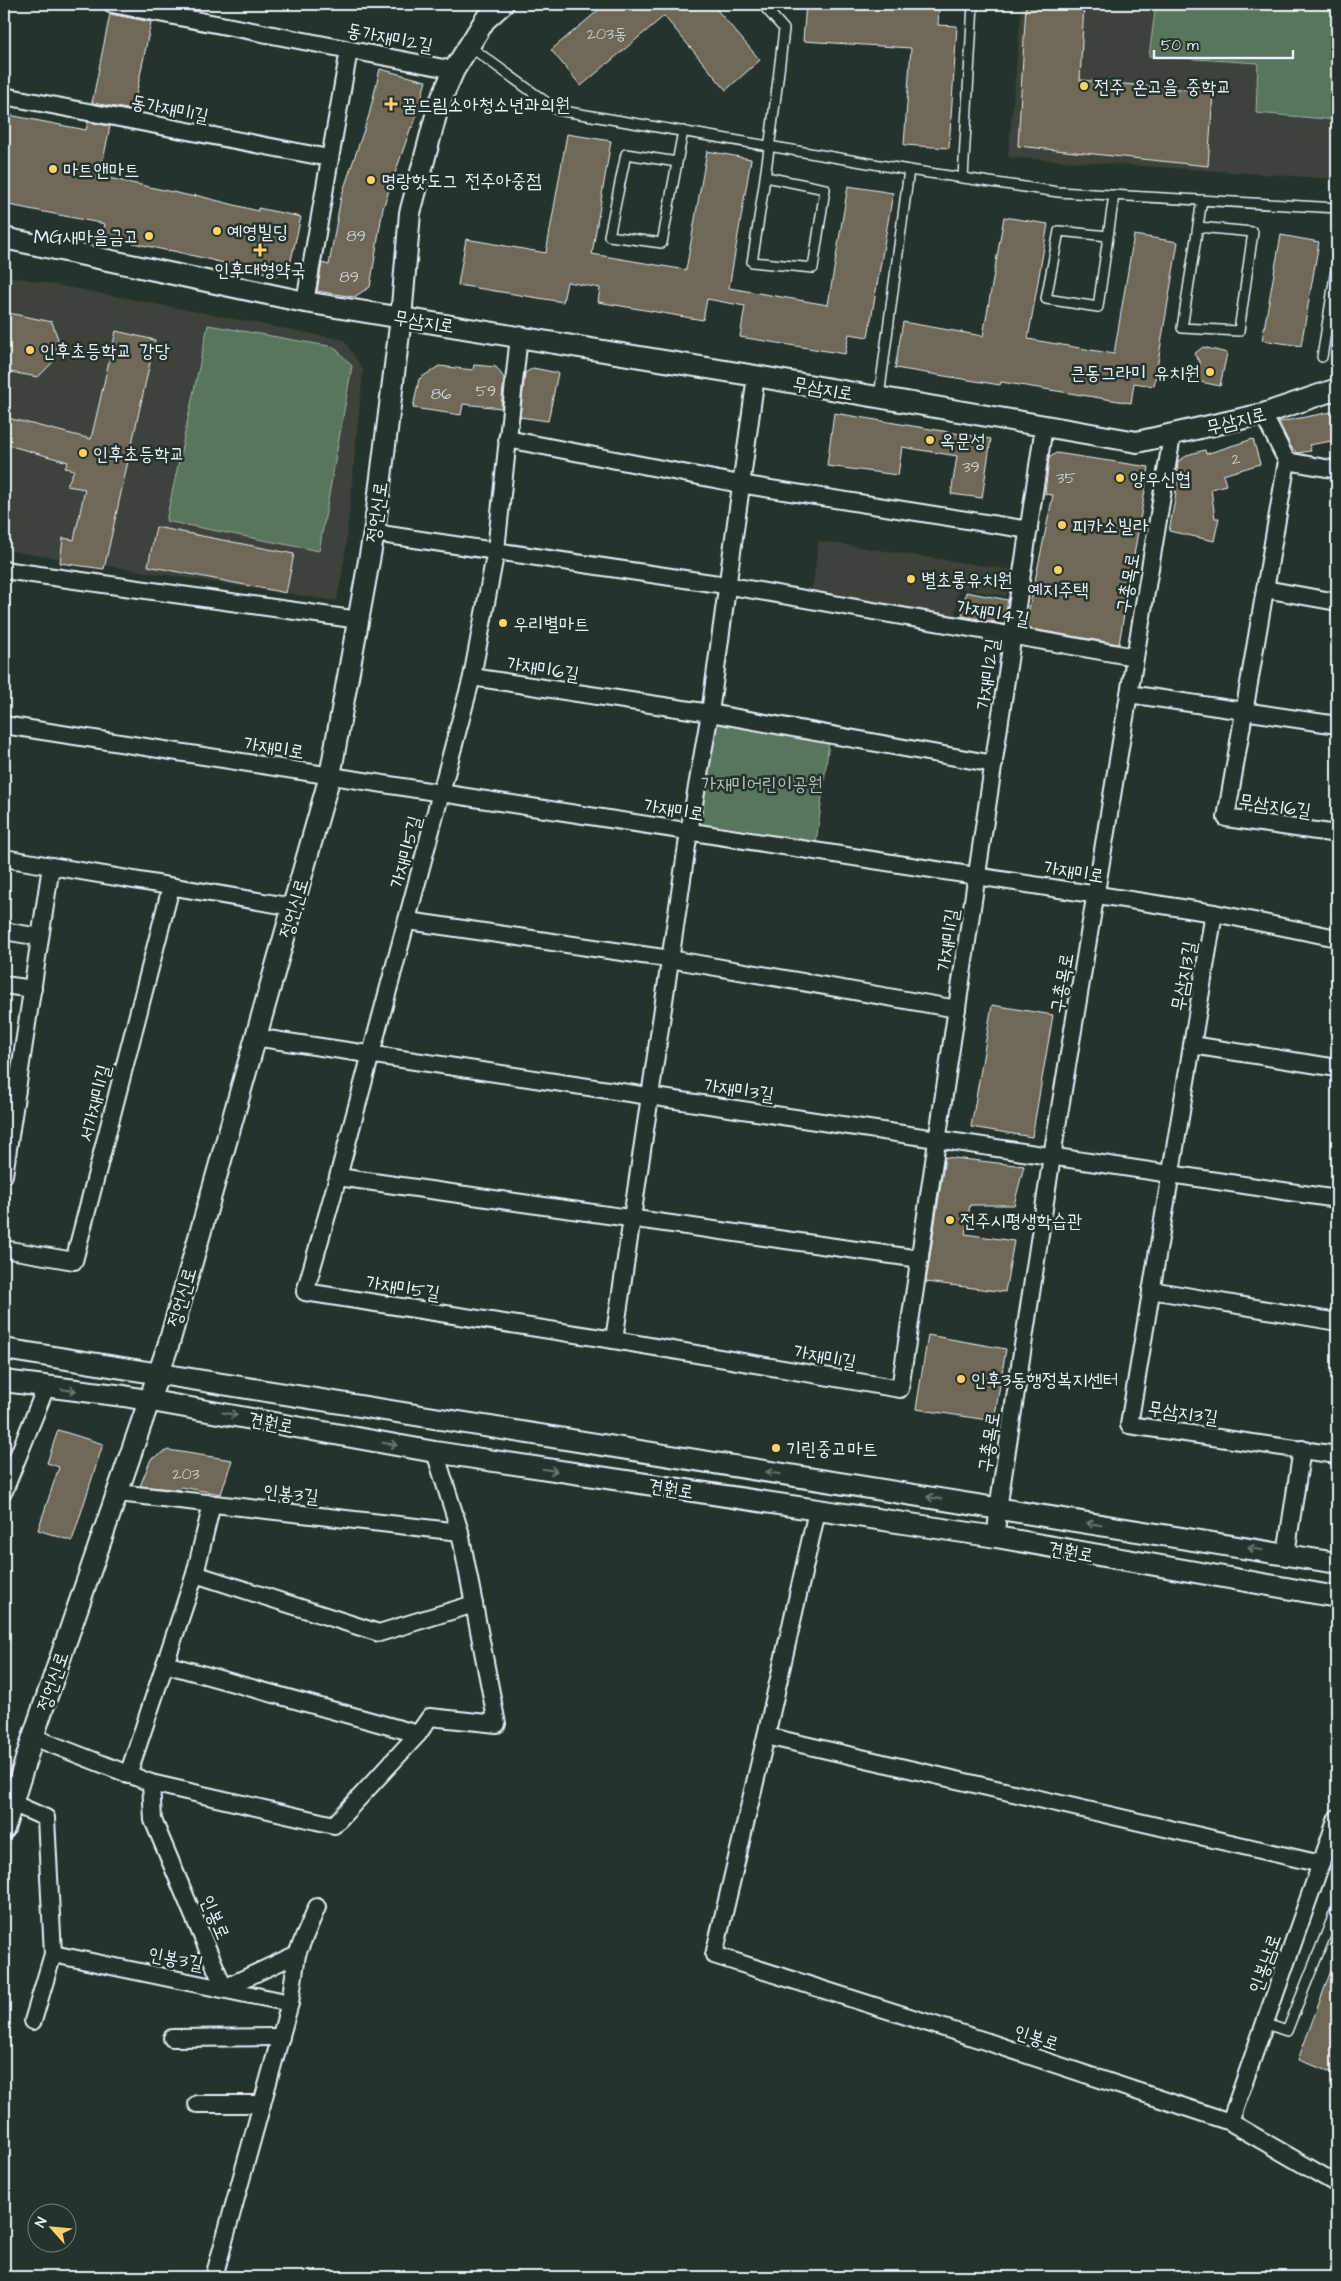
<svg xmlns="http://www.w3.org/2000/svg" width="1341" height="2281" font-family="'Architects Daughter','Poor Story',sans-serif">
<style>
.built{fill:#3c433a}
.green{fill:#58755d;stroke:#a0b3aa}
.building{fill:#6f6757;stroke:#e8f1f8}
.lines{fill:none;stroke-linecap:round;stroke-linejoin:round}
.service-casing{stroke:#e8f1f8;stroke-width:12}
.minor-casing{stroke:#e8f1f8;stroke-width:20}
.tertiary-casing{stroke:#e8f1f8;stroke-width:24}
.service{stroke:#26332d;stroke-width:9}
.minor{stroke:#26332d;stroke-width:16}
.tertiary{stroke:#26332d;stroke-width:20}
.oneway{stroke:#6a7674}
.poi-dot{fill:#ffd166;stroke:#26332d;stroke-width:2}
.labels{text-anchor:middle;stroke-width:5;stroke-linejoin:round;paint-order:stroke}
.number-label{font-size:16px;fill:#caced0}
.street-label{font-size:19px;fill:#e8f1f8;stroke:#26332d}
.poi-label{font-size:19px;fill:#e8f1f8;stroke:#26332d;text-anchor:start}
.park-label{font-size:19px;fill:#aebfba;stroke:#26332d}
</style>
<rect width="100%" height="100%" fill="#26332d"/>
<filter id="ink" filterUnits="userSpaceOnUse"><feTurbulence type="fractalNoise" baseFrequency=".02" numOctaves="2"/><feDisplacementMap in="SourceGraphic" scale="10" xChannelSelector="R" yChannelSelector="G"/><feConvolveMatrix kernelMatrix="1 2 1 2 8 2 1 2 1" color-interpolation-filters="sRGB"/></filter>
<g filter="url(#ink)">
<g class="built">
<path d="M1022 4H1337V179L1008 157Z"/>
<path d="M4 275 344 340 363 370 345 555 337 601 4 550Z"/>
<path d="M819 541 1012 570 1006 596 959 588 954 621 811 596Z"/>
</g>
<g class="green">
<path d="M1156 4H1337V120L1256 113 1258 63 1149 56Z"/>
<path d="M208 325 334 347 352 366 319 551 166 521Z"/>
<path d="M710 713 830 735 815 851 689 832Z"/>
</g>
<g class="building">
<path d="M606 4H712L760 60 726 90 664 16 581 86 551 50Z"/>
<path d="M806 4H939L938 25 957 26 949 148 904 145 911 48 803 41Z"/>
<path d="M1026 4H1084L1080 80 1213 92 1208 166 1018 146Z"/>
<path d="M110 14 151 22 133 110 92 103Z"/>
<path d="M380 69 426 81 413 127H411L383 208 370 287 354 297 317 291 322 263 329 265 341 197 369 115Z"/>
<path d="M4 114 86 130 88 122 110 126 100 176 195 197V195L258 211V208L301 217 289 269 279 276 169 250V251L102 236 105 224 4 204Z"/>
<path d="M567 134 611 141 592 254 686 270 707 151 751 159 729 288 828 305 848 186 893 193 868 337 849 334 845 354 740 337 745 306 707 299 703 320 598 302 600 288 567 282 563 302 458 285 466 239 546 253Z"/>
<path d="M1004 217 1048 224 1028 339 1114 354 1134 235 1178 242 1154 386 1134 383 1131 403 1001 382 1000 385 895 368 903 322 983 336Z"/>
<path d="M1281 235 1319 242 1301 346 1262 340Z"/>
<path d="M4 312 52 322 58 339 53 362 38 377 4 371Z"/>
<path d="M116 331 155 340 104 569 60 563 63 538 74 540 85 489 67 486 74 470 65 468 68 462 4 444V417L91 439Z"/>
<path d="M1203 347 1227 353 1220 386 1196 381 1200 362 1194 354Z"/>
<path d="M474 365 496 367 504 378 501 408 463 404 461 415 413 408 419 379 439 366 473 370Z"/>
<path d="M533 368 558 373 548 421 520 417 525 373Z"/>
<path d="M1337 411V440L1309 445 1311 451 1297 453 1291 447 1279 422Z"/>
<path d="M834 413 991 439 982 498 951 494 957 456 902 447 898 475 827 466Z"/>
<path d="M1253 439 1260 464 1223 475 1226 485 1211 489 1215 518H1219L1214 541 1169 531 1175 500 1178 461 1190 454 1205 450 1206 454Z"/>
<path d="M1056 453 1149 467 1119 644 1025 628 1053 495 1045 494 1049 458Z"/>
<path d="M156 527 294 554 286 593 148 566Z"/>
<path d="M966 592 1008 600 1005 617 996 622 962 616Z"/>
<path d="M992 1005 1053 1015 1032 1137 971 1127Z"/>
<path d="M945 1157 1024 1166 1014 1205H970L965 1234 1014 1241 1005 1292 926 1282Z"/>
<path d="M928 1335 1006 1349 994 1421 916 1409Z"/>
<path d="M58 1430 103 1444 72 1541 38 1530 59 1467 47 1463Z"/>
<path d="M168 1450 232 1460 221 1494 181 1487 180 1490 140 1486 151 1459Z"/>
<path d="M1336 1957 1337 1958V2074L1298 2060Z"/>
</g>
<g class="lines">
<g class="service-casing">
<g id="service">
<path d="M762 4 784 29C775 107 765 184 752 262L813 268 825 189 766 177"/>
<path d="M469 46 557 110 909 170 1058 192 1337 208"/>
<path d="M677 162 626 154 609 236 662 243 683 131"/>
<path d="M963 178 973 4"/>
<path d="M1198 227 1253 232 1239 331 1182 328 1202 200"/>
<path d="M1108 236 1059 231 1046 299 1098 307 1114 195"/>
<path d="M1322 357 1337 263"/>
<path d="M879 397 909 170"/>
<path d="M1263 2023 1287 2031 1337 1907"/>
</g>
</g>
<g class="minor-casing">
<g id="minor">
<path d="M112 4 454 70"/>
<path d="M4 96 329 158"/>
<path d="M305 302 349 50"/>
<path d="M519 336 496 550 472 677 338 1177 305 1292 614 1340 900 1389 1044 426"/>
<path d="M1263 414 1287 461 1226 818 1337 834"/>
<path d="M507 439 740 484 1029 530"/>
<path d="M1287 461 1337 470"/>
<path d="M374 533 725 585 1135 657"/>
<path d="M4 570 359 620"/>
<path d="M1265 589 1337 602"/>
<path d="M472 677 710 713 994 764"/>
<path d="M1129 694 1337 725"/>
<path d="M4 725 1214 913 1337 938"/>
<path d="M4 858 293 907"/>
<path d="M1214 913 1129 1425 1337 1455"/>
<path d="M408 921 670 959 957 1009"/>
<path d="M4 931 40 937"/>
<path d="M4 985 33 989"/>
<path d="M254 1037 1337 1199"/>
<path d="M1192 1045 1337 1068"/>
<path d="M4 1175 51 866"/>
<path d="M338 1177 920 1259"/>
<path d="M4 1249 74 1261 171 887"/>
<path d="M1151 1290 1337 1322"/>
<path d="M614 1340 689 832 710 713 756 376"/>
<path d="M4 1491 46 1387"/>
<path d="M118 1493 460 1532"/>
<path d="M817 1511 766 1736 714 1955 985 2041 1230 2122 1337 2184"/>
<path d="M996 1537 998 1509 1052 1156 1172 436"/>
<path d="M1286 1554 1302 1449"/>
<path d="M195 1574 379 1633 474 1604"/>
<path d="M165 1664 418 1734"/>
<path d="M766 1736 1321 1864"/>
<path d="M33 1737 151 1783 334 1825 418 1734 430 1717 497 1724 460 1532 435 1452"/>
<path d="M128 1775 195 1574 212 1504"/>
<path d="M151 1783 153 1820 224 1988 297 1954"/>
<path d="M12 1803 46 1818 53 1954 33 2021"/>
<path d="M53 1954 290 2003"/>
<path d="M172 2038 281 2037"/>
<path d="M197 2104H262"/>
<path d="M1230 2122 1337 1818"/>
<path d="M214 2277 290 2003 297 1954 317 1907"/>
</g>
</g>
<g class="tertiary-casing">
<g id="tertiary">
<path d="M4 238 305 302 756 376 1137 442 1263 414 1337 389"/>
<path d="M4 1349 1337 1563"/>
<path d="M4 1381 124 1396 435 1452 996 1537 1337 1597"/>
<path d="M4 1829 33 1737 169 1343 330 776 374 533 401 318 410 213 439 104 454 70 485 20 503 4"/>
</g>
</g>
<use href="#service" class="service"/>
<use href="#minor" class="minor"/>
<use href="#tertiary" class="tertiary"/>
</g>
<defs><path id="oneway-shaft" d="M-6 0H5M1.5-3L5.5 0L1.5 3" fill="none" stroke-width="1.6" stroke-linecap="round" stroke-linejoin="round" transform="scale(1.25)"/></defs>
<g class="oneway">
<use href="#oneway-shaft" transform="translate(69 1390) rotate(6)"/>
<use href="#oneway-shaft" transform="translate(230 1414) rotate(11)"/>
<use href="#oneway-shaft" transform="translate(390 1444) rotate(10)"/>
<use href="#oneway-shaft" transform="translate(550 1470) rotate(9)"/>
<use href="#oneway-shaft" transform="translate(773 1473) rotate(-171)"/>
<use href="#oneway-shaft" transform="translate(934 1498) rotate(-171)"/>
<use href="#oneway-shaft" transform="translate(1094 1524) rotate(-171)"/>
<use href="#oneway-shaft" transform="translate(1255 1549) rotate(-171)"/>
</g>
</g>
<g class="poi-dot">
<circle cx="1084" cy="86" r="5"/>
<path d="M388.5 96.5h5v5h5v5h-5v5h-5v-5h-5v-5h5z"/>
<circle cx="53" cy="169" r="5"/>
<circle cx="371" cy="180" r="5"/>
<circle cx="217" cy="231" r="5"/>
<circle cx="149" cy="236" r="5"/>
<path d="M257.5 242.5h5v5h5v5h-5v5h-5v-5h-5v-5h5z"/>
<circle cx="30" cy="350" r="5"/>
<circle cx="1210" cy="372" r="5"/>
<circle cx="930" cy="440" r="5"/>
<circle cx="83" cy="453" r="5"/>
<circle cx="1120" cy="478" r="5"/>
<circle cx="1062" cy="525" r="5"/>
<circle cx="1058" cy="570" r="5"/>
<circle cx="911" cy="579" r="5"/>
<circle cx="503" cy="623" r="5"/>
<circle cx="950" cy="1220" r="5"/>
<circle cx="961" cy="1379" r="5"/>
<circle cx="776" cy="1448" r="5"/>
</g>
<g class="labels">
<g class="number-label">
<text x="607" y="39">203동</text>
<text x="356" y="241">89</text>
<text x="349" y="282">89</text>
<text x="486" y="396">59</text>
<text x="441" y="399">86</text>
<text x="1236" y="464">2</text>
<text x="971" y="472">39</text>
<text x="1066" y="483">35</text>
<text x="186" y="1479">203</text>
</g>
<g class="street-label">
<text transform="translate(390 37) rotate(11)" y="7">동가재미2길</text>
<text transform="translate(170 108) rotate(11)" y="7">동가재미1길</text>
<text transform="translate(424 321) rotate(9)" y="7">무삼지로</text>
<text transform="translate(823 388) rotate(10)" y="7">무삼지로</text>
<text transform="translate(1236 420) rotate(-14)" y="7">무삼지로</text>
<text transform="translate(376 512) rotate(-82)" y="7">정언신로</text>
<text transform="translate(1127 583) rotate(-80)" y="7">구총목로</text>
<text transform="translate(993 612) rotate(10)" y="7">가재미4길</text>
<text transform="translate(543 668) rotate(9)" y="7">가재미6길</text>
<text transform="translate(987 674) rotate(-82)" y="7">가재미2길</text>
<text transform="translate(274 747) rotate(9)" y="7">가재미로</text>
<text transform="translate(1275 805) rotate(8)" y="7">무삼지6길</text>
<text transform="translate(674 809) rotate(9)" y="7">가재미로</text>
<text transform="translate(405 852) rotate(-75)" y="7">가재미5길</text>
<text transform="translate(1074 871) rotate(9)" y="7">가재미로</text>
<text transform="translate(293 908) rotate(-74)" y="7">정언신로</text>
<text transform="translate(947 940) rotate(-82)" y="7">가재미1길</text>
<text transform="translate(1183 976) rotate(-80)" y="7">무삼지3길</text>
<text transform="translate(1061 983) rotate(-80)" y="7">구총목로</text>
<text transform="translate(739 1089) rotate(8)" y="7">가재미3길</text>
<text transform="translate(94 1103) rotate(-76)" y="7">서가재미1길</text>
<text transform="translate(403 1287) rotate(9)" y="7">가재미5길</text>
<text transform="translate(181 1297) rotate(-74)" y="7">정언신로</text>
<text transform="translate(825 1356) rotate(10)" y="7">가재미1길</text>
<text transform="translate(1183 1412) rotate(8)" y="7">무삼지3길</text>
<text transform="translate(271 1422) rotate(11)" y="7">견훤로</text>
<text transform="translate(988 1442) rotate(-81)" y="7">구총목로</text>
<text transform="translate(671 1488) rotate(9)" y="7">견훤로</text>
<text transform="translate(291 1493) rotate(6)" y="7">인봉3길</text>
<text transform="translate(1071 1551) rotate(10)" y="7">견훤로</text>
<text transform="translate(52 1681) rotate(-71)" y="7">정언신로</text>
<text transform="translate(216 1917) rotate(67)" y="7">인봉로</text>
<text transform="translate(176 1958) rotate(11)" y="7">인봉3길</text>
<text transform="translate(1264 1963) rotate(-70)" y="7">인봉남로</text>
<text transform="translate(1037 2037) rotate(18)" y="7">인봉로</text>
</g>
<g class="poi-label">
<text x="1094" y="93">전주 온고을 중학교</text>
<text x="402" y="111">꿈드림소아청소년과의원</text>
<text x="63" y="176">마트앤마트</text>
<text x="381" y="187">명랑핫도그 전주아중점</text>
<text x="227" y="238">예영빌딩</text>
<text x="139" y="243" text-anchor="end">MG새마을금고</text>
<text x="260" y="276" text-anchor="middle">인후대형약국</text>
<text x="40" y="357">인후초등학교 강당</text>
<text x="1200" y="379" text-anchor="end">큰동그라미 유치원</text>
<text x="940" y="447">옥문성</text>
<text x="93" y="460">인후초등학교</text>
<text x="1130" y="485">양우신협</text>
<text x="1072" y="532">피카소빌라</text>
<text x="921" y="586">별초롱유치원</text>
<text x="1058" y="596" text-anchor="middle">예지주택</text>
<text x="513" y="630">우리별마트</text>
<text x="960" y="1227">전주시평생학습관</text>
<text x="971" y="1386">인후3동행정복지센터</text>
<text x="786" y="1455">기린중고마트</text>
</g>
<g class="park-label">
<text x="762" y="790">가재미어린이공원</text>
</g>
</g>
<rect width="1341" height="2281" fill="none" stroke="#26332d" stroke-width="20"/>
<rect x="10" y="10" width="1321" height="2261" fill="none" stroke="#e8f1f8" stroke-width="2" filter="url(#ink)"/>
<g transform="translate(52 2228) rotate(297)"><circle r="24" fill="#26332d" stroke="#747f7e"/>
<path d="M0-4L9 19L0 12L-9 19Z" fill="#ffd166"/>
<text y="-8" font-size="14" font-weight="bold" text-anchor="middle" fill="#e8f1f8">N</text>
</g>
<path d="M1154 50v8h139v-8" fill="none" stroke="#e8f1f8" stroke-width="2.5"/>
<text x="1161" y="50" font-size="15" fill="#e8f1f8" stroke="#26332d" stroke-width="4" paint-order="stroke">50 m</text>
</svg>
